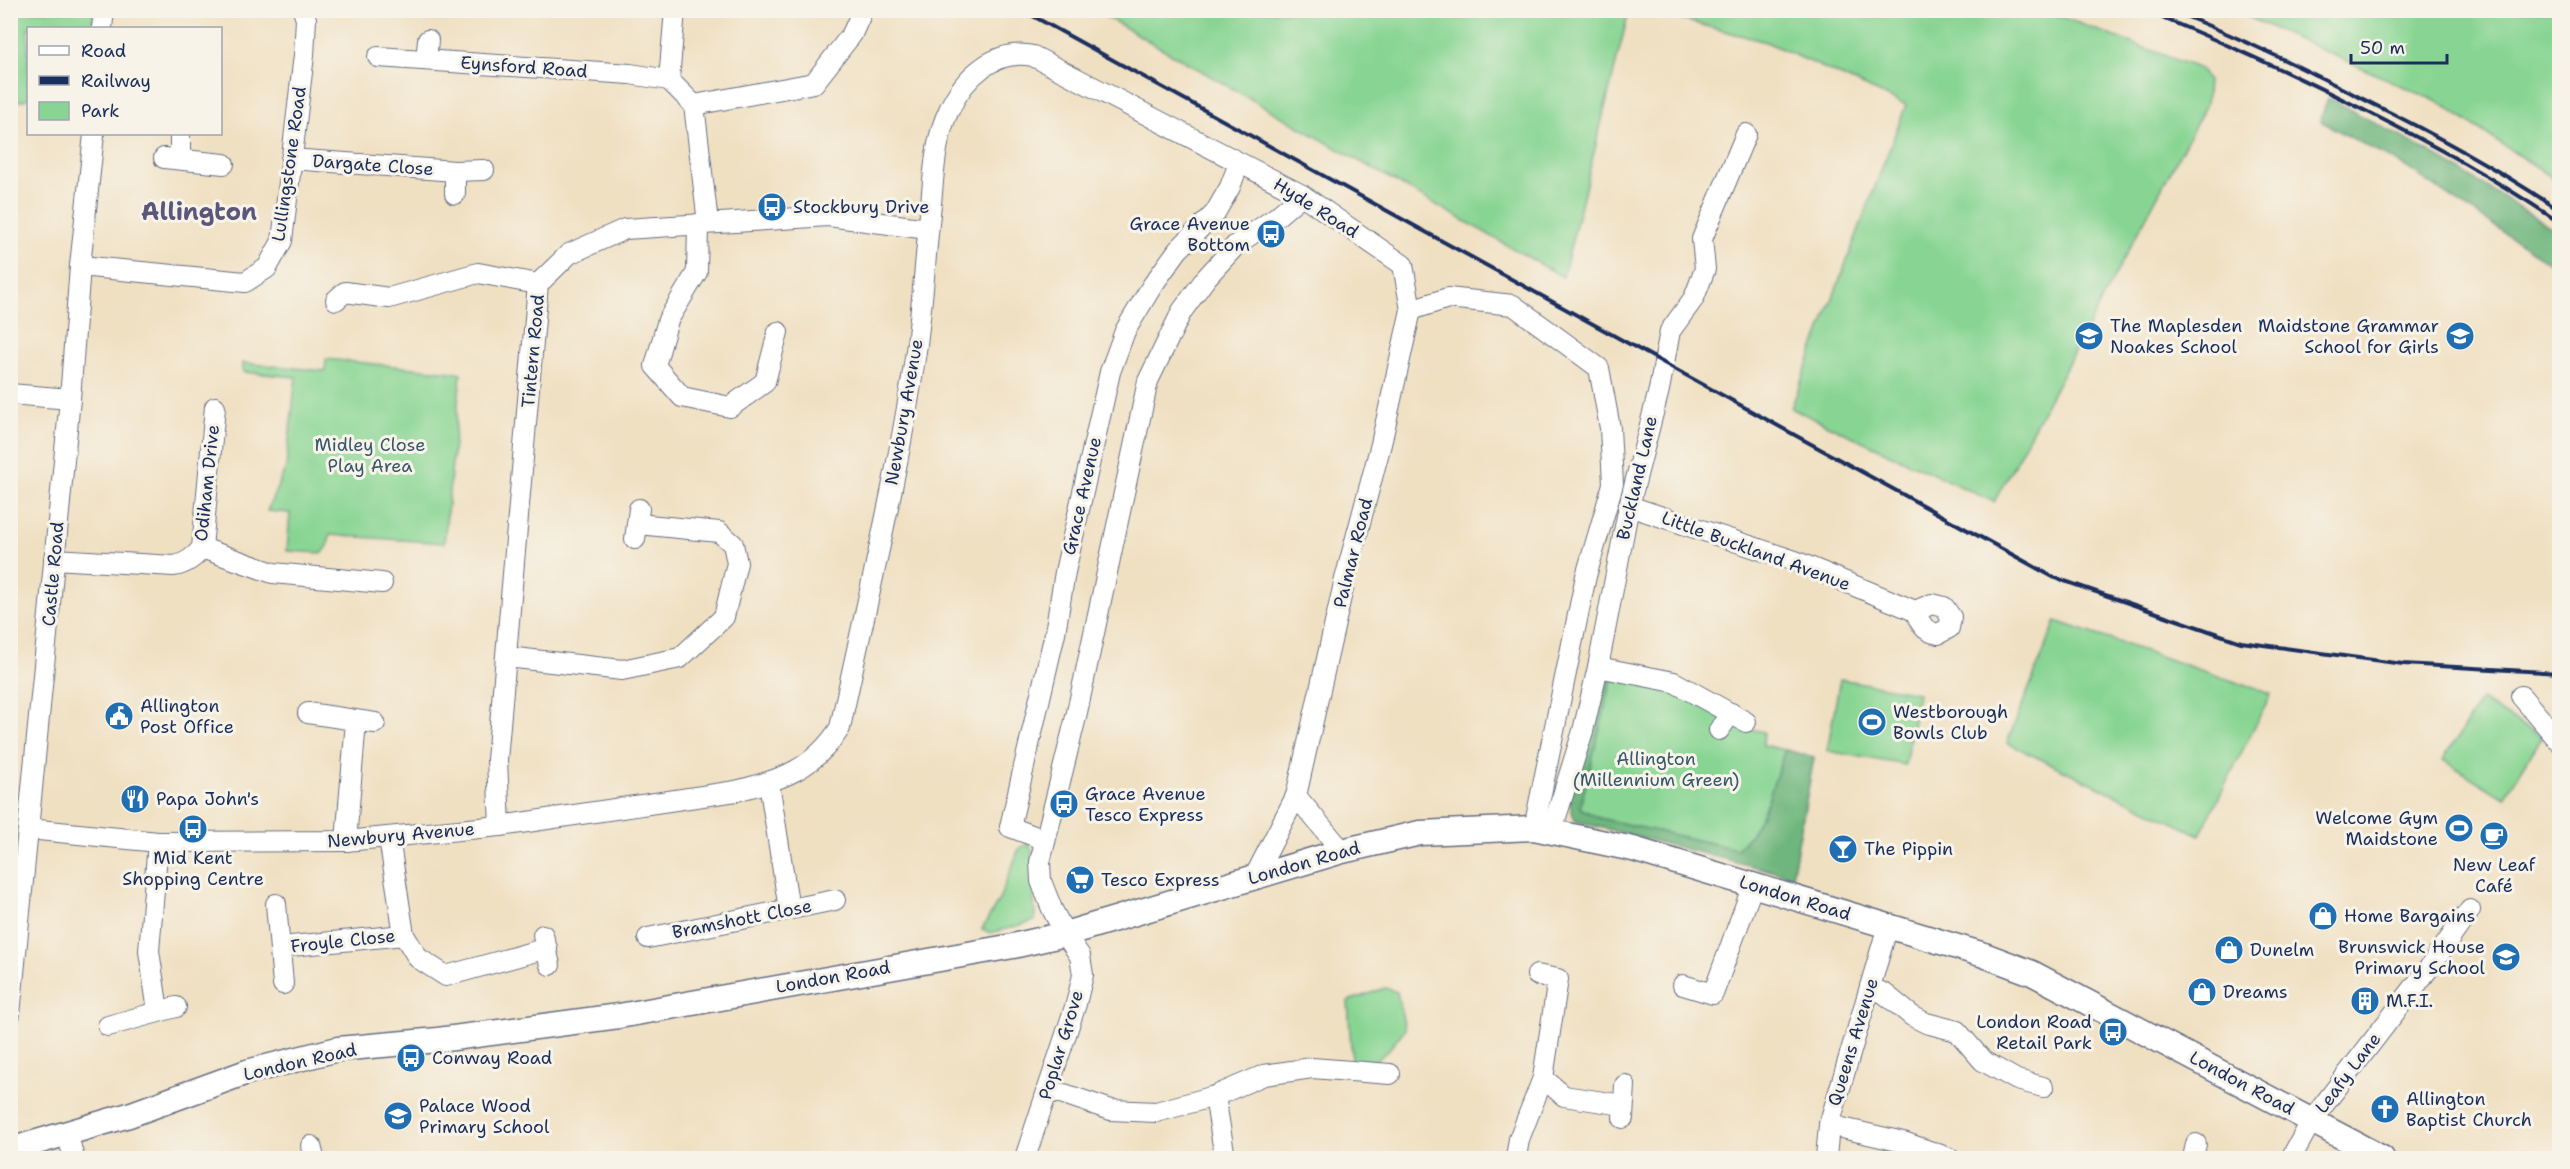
<svg xmlns="http://www.w3.org/2000/svg" width="2570" height="1169" font-family="'Shantell Sans',sans-serif">
<style>
.green{fill:#88d593;stroke:#528278;stroke-width:1.5}
.forest{fill:#6eb67d;stroke:#44726e;stroke-width:1.5}
.lines{fill:none;stroke-linecap:round;stroke-linejoin:round}
.minor-casing{stroke:#666d81;stroke-width:22}
.major-casing{stroke:#666d81;stroke-width:27}
.minor{stroke:#fff;stroke-width:20}
.major{stroke:#fff;stroke-width:24}
.rail{stroke:#1b2f5e;stroke-width:4}
.labels{text-anchor:middle;stroke-width:6;stroke-linejoin:round;paint-order:stroke}
.street-label{font-size:18px;fill:#1b2f5e;stroke:#f7f3e8}
.poi-label{font-size:18px;fill:#1b2f5e;stroke:#f7f3e8;text-anchor:start}
.park-label{font-size:18px;fill:#36586b;stroke:#f7f3e8}
.district-label{font-size:24px;font-weight:bold;fill:#5a577a;stroke:#f7f3e8}
</style>
<rect width="100%" height="100%" fill="#f7f3e8"/>
<filter id="ink" filterUnits="userSpaceOnUse"><feTurbulence type="fractalNoise" baseFrequency=".0167" numOctaves="2"/><feDisplacementMap in="SourceGraphic" scale="12" xChannelSelector="R" yChannelSelector="G"/><feConvolveMatrix kernelMatrix="1 2 1 2 8 2 1 2 1" color-interpolation-filters="sRGB"/></filter>
<filter id="wash" filterUnits="userSpaceOnUse"><feTurbulence type="fractalNoise" baseFrequency=".008" numOctaves="4" result="noise"/><feDisplacementMap in="SourceGraphic" scale="24" xChannelSelector="R" yChannelSelector="G"/><feGaussianBlur stdDeviation="1.35" result="paint"/><feColorMatrix in="noise" values="0 0 0 0 0 0 0 0 0 0 0 0 0 0 0 0 0 1.4 0 .05"/><feComposite in="paint" operator="in"/></filter>
<g filter="url(#wash)">
<rect width="100%" height="100%" fill="#f0e0c2"/>
<g class="green">
<path d="M11 11H94L93 28H28V99L11 103Z"/>
<path d="M1096 11H1629L1563 277Z"/>
<path d="M1649 11H2046L2201 69 2208 81 2206 105 1994 502 1791 408 1906 105 1766 42Z"/>
<path d="M2235 11H2559V182L2438 102Z"/>
<path d="M326 359 461 373 444 543 330 535 328 546 323 553 287 551 290 513 267 511 286 467 296 377 243 372V363L325 371Z"/>
<path d="M2056 621 2271 694 2200 835 2007 743Z"/>
<path d="M1612 679 1661 683 1715 711 1726 729 1736 725 1764 732 1763 745 1814 757 1792 876 1575 821 1592 735 1604 687 1608 680Z"/>
<path d="M1840 679 1918 693 1905 765 1827 751Z"/>
<path d="M2481 700 2542 737 2504 798 2443 760Z"/>
<path d="M1028 843 1032 851 1035 921 991 933 982 929 999 900 1019 849Z"/>
<path d="M1385 988 1397 992 1405 1029 1390 1048 1376 1061H1352L1348 1001Z"/>
</g>
<g class="forest">
<path d="M2328 98 2433 154 2559 232V269L2404 166 2320 121Z"/>
<path d="M1612 679 1580 808 1599 818 1737 849C1765 824 1772 784 1785 750L1814 757 1792 876 1575 821 1568 799 1608 680Z"/>
</g>
</g>
<g filter="url(#ink)">
<g class="lines">
<g class="minor-casing">
<g id="minor">
<path d="M675 10 669 80 694 105 708 223"/>
<path d="M102 28 104 10"/>
<path d="M378 57 630 74 669 80"/>
<path d="M426 60 428 40"/>
<path d="M694 105 814 83 852 34 861 14"/>
<path d="M164 158 224 164"/>
<path d="M180 158V134"/>
<path d="M291 159 455 171 484 170"/>
<path d="M455 171V194"/>
<path d="M698 224 697 272 668 320 655 366 682 397 730 407 765 382 778 332"/>
<path d="M80 266 245 282 267 268 282 241 304 55 306 19 303 10"/>
<path d="M336 300 345 292 389 298 478 273 538 284"/>
<path d="M1411 310 1448 298 1513 305 1599 368 1610 428 1613 484 1586 576 1534 828"/>
<path d="M10 394 70 399"/>
<path d="M1629 506 1795 561 1915 611"/>
<path d="M635 539 639 509"/>
<path d="M202 548 273 573 382 583"/>
<path d="M54 559 174 566C186 564 195 557 202 548L215 407"/>
<path d="M1932 604 1944 607 1951 617 1949 628 1938 634C1923 631 1921 624 1915 611Z"/>
<path d="M507 657 622 670 680 658 724 617 737 563 733 544 719 532 638 524"/>
<path d="M1598 667 1674 682 1746 722"/>
<path d="M2521 696 2560 742"/>
<path d="M308 713 375 723"/>
<path d="M1719 730 1731 713"/>
<path d="M769 783 789 909"/>
<path d="M1296 796 1342 851"/>
<path d="M500 826 497 760 538 284 569 254 625 229 828 216 928 229"/>
<path d="M29 829 158 842 346 841 500 826 736 791C782 779 813 770 840 728 867 600 899 473 917 344 923 297 926 250 931 204 934 172 935 139 949 110 964 77 995 48 1033 56L1302 195 1403 265 1411 310 1381 444 1345 579 1296 796 1255 876"/>
<path d="M1551 833 1583 731 1598 667 1629 506 1659 390 1670 331 1694 298 1705 269 1702 239 1746 134"/>
<path d="M389 838 404 935 418 958 446 976 547 948"/>
<path d="M1045 840 1010 827 1055 633 1065 572 1110 372 1125 331 1152 286 1178 250 1215 213 1230 187 1239 163"/>
<path d="M346 841 356 721"/>
<path d="M276 904 283 984"/>
<path d="M543 935 550 965"/>
<path d="M648 938 835 900"/>
<path d="M281 947 404 935"/>
<path d="M1683 985 1713 994 1753 885"/>
<path d="M1870 987 1885 994 1912 1016 1926 1023 1957 1031 1983 1061 2017 1080 2043 1087"/>
<path d="M158 1011 149 951 158 842"/>
<path d="M10 1014 70 399 80 266 94 134"/>
<path d="M108 1026 176 1007"/>
<path d="M1543 1078 1564 1096 1623 1105"/>
<path d="M1047 1091 1064 1094 1111 1110 1156 1112 1215 1096 1264 1075 1312 1068 1390 1074"/>
<path d="M1215 1096 1225 1158"/>
<path d="M1623 1118 1625 1085"/>
<path d="M1829 1125 1903 1142 1949 1158"/>
<path d="M67 1133 74 1158"/>
<path d="M311 1146 314 1158"/>
<path d="M1025 1158 1076 1004 1083 975 1080 956 1065 934 1052 909 1041 881 1040 862 1076 717 1148 381 1182 311 1206 278 1236 245 1275 218 1302 195"/>
<path d="M1516 1158 1519 1139 1543 1078 1558 979 1537 975"/>
<path d="M1826 1158 1829 1125 1888 926"/>
<path d="M2193 1158 2196 1144"/>
<path d="M2291 1158 2312 1120 2429 968 2470 910"/>
</g>
</g>
<g class="major-casing">
<path id="major" d="M10 1150 129 1115 247 1072 338 1049 438 1040 619 1016 1013 946 1065 934 1342 851 1420 833 1534 828 1633 849 1984 955 2032 973 2382 1158"/>
</g>
<use href="#minor" class="minor"/>
<use href="#major" class="major"/>
<g class="rail">
<path d="M1022 10 2053 577 2241 642 2403 664 2560 673"/>
<path d="M2142 10C2218 39 2290 73 2362 109 2430 143 2497 179 2560 223"/>
<path d="M2170 10C2237 36 2301 67 2365 100 2432 133 2498 168 2560 211"/>
</g>
</g>
</g>
<defs>
<g id="bus-disc" transform="scale(1.5)"><circle r="9.5" fill="#1f6fb2" stroke="#f7f3e8"/><path d="M-5-6H5V4H4V6H2V4H-2V6H-4V4H-5ZM-3.5-4V0h7V-4ZM-3.5 1.2v1.5H-2V1.2ZM2 1.2v1.5H3.5V1.2Z" fill="#fff"/></g>
<g id="school-disc" transform="scale(1.5)"><circle r="9.5" fill="#1f6fb2" stroke="#f7f3e8"/><path d="M0-5L7-2L0 1L-7-2ZM-4 1L0 2.5L4 1V4Q0 6-4 4Z" fill="#fff"/></g>
<g id="civic-disc" transform="scale(1.5)"><circle r="9.5" fill="#1f6fb2" stroke="#f7f3e8"/><path d="M-.6-6.5H3V-4.5H.6V-3L4-1V1h2V6H-6V1h2V-1L-.6-3ZM-1.2 2.5V6h2.4V2.5Z" fill="#fff"/></g>
<g id="stadium-disc" transform="scale(1.5)"><circle r="9.5" fill="#1f6fb2" stroke="#f7f3e8"/><path d="M0-5a6.5 5 0 1 0 0 10a6.5 5 0 1 0 0-10ZM-3.5-1.8h7v3.6h-7Z" fill="#fff"/></g>
<g id="restaurant-disc" transform="scale(1.5)"><circle r="9.5" fill="#1f6fb2" stroke="#f7f3e8"/><path d="M-5-6h1v4h1v-4h1v4h1v-4h1v5L-1.5 .5V6h-2V.5L-5-1ZM5-6V6H3V1.5H1.5Q1.5-4 5-6Z" fill="#fff"/></g>
<g id="cafe-disc" transform="scale(1.5)"><circle r="9.5" fill="#1f6fb2" stroke="#f7f3e8"/><path d="M-5.5-4.5H6V0H3Q3 3.5 0 3.5H-2.5Q-5.5 3.5-5.5 0ZM3-3.2v2h1.7v-2ZM-6 4.5H4V6H-6Z" fill="#fff"/></g>
<g id="bar-disc" transform="scale(1.5)"><circle r="9.5" fill="#1f6fb2" stroke="#f7f3e8"/><path d="M-6-5H6L.8 .8V4.5H3.5V6h-7V4.5H-.8V.8Z" fill="#fff"/></g>
<g id="supermarket-disc" transform="scale(1.5)"><circle r="9.5" fill="#1f6fb2" stroke="#f7f3e8"/><path d="M-6-5.5h2.5l.6 2H6L4.5 2H-2.5L-4.4-4H-6ZM-1.5 3.2a1.3 1.3 0 1 0 .1 0ZM3 3.2a1.3 1.3 0 1 0 .1 0Z" fill="#fff"/></g>
<g id="shop-disc" transform="scale(1.5)"><circle r="9.5" fill="#1f6fb2" stroke="#f7f3e8"/><path d="M-5-2.5h2.3a2.7 3.5 0 0 1 5.4 0H5L5.5 6h-11ZM-1.5-2.5h3a1.5 2.3 0 0 0-3 0Z" fill="#fff"/></g>
<g id="building-disc" transform="scale(1.5)"><circle r="9.5" fill="#1f6fb2" stroke="#f7f3e8"/><path d="M-4-6H4V6H1V3H-1V6H-4ZM-2.5-4.3h1.7v1.8h-1.7ZM.8-4.3h1.7v1.8H.8ZM-2.5-1h1.7V.8h-1.7ZM.8-1h1.7V.8H.8Z" fill="#fff"/></g>
<g id="church-disc" transform="scale(1.5)"><circle r="9.5" fill="#1f6fb2" stroke="#f7f3e8"/><path d="M-1.2-6h2.4v3.5h3.3v2.4h-3.3V6h-2.4V-.1h-3.3v-2.4h3.3Z" fill="#fff"/></g>
</defs>
<g fill-rule="evenodd">
<use href="#bus-disc" x="772" y="207"/>
<use href="#bus-disc" x="1271" y="234"/>
<use href="#school-disc" x="2089" y="336"/>
<use href="#school-disc" x="2460" y="336"/>
<use href="#civic-disc" x="119" y="716"/>
<use href="#stadium-disc" x="1872" y="722"/>
<use href="#restaurant-disc" x="135" y="799"/>
<use href="#bus-disc" x="1064" y="804"/>
<use href="#stadium-disc" x="2459" y="828"/>
<use href="#bus-disc" x="193" y="829"/>
<use href="#cafe-disc" x="2494" y="836"/>
<use href="#bar-disc" x="1843" y="849"/>
<use href="#supermarket-disc" x="1080" y="880"/>
<use href="#shop-disc" x="2323" y="916"/>
<use href="#shop-disc" x="2229" y="950"/>
<use href="#school-disc" x="2506" y="957"/>
<use href="#shop-disc" x="2202" y="992"/>
<use href="#building-disc" x="2365" y="1001"/>
<use href="#bus-disc" x="2113" y="1032"/>
<use href="#bus-disc" x="411" y="1058"/>
<use href="#church-disc" x="2385" y="1109"/>
<use href="#school-disc" x="398" y="1116"/>
</g>
<g class="labels">
<g class="street-label">
<text transform="translate(524 67) rotate(4)" y="6">Eynsford Road</text>
<text transform="translate(289 164) rotate(-82)" y="6">Lullingstone Road</text>
<text transform="translate(373 165) rotate(4)" y="6">Dargate Close</text>
<text transform="translate(1316 208) rotate(32)" y="6">Hyde Road</text>
<text transform="translate(533 351) rotate(-85)" y="6">Tintern Road</text>
<text transform="translate(904 412) rotate(-80)" y="6">Newbury Avenue</text>
<text transform="translate(1637 478) rotate(-77)" y="6">Buckland Lane</text>
<text transform="translate(207 483) rotate(-84)" y="6">Odiham Drive</text>
<text transform="translate(1082 496) rotate(-77)" y="6">Grace Avenue</text>
<text transform="translate(1756 551) rotate(20)" y="6">Little Buckland Avenue</text>
<text transform="translate(1353 553) rotate(-76)" y="6">Palmar Road</text>
<text transform="translate(53 574) rotate(-85)" y="6">Castle Road</text>
<text transform="translate(401 835) rotate(-5)" y="6">Newbury Avenue</text>
<text transform="translate(1304 863) rotate(-16)" y="6">London Road</text>
<text transform="translate(1795 898) rotate(17)" y="6">London Road</text>
<text transform="translate(742 919) rotate(-11)" y="6">Bramshott Close</text>
<text transform="translate(343 941) rotate(-6)" y="6">Froyle Close</text>
<text transform="translate(833 977) rotate(-10)" y="6">London Road</text>
<text transform="translate(1853 1042) rotate(-73)" y="6">Queens Avenue</text>
<text transform="translate(1061 1045) rotate(-73)" y="6">Poplar Grove</text>
<text transform="translate(300 1062) rotate(-13)" y="6">London Road</text>
<text transform="translate(2348 1073) rotate(-53)" y="6">Leafy Lane</text>
<text transform="translate(2242 1083) rotate(28)" y="6">London Road</text>
</g>
<g class="poi-label">
<text x="793" y="213">Stockbury Drive</text>
<text x="1250" y="230" text-anchor="end">Grace Avenue<tspan x="1250" dy="21">Bottom</tspan></text>
<text x="2110" y="332">The Maplesden<tspan x="2110" dy="21">Noakes School</tspan></text>
<text x="2439" y="332" text-anchor="end">Maidstone Grammar<tspan x="2439" dy="21">School for Girls</tspan></text>
<text x="140" y="712">Allington<tspan x="140" dy="21">Post Office</tspan></text>
<text x="1893" y="718">Westborough<tspan x="1893" dy="21">Bowls Club</tspan></text>
<text x="1085" y="800">Grace Avenue<tspan x="1085" dy="21">Tesco Express</tspan></text>
<text x="156" y="805">Papa John's</text>
<text x="2438" y="824" text-anchor="end">Welcome Gym<tspan x="2438" dy="21">Maidstone</tspan></text>
<text x="1864" y="855">The Pippin</text>
<text x="193" y="864" text-anchor="middle">Mid Kent<tspan x="193" dy="21">Shopping Centre</tspan></text>
<text x="2494" y="871" text-anchor="middle">New Leaf<tspan x="2494" dy="21">Café</tspan></text>
<text x="1101" y="886">Tesco Express</text>
<text x="2344" y="922">Home Bargains</text>
<text x="2485" y="953" text-anchor="end">Brunswick House<tspan x="2485" dy="21">Primary School</tspan></text>
<text x="2250" y="956">Dunelm</text>
<text x="2223" y="998">Dreams</text>
<text x="2386" y="1007">M.F.I.</text>
<text x="2092" y="1028" text-anchor="end">London Road<tspan x="2092" dy="21">Retail Park</tspan></text>
<text x="432" y="1064">Conway Road</text>
<text x="2406" y="1105">Allington<tspan x="2406" dy="21">Baptist Church</tspan></text>
<text x="419" y="1112">Palace Wood<tspan x="419" dy="21">Primary School</tspan></text>
</g>
<g class="park-label">
<text x="370" y="451">Midley Close<tspan x="370" dy="21">Play Area</tspan></text>
<text x="1656" y="765">Allington<tspan x="1656" dy="21">(Millennium Green)</tspan></text>
</g>
<g class="district-label">
<text x="199" y="220">Allington</text>
</g>
</g>
<rect width="2570" height="1169" fill="none" stroke="#f7f3e8" stroke-width="36"/>
<rect x="27" y="27" width="195" height="108" fill="#f7f3e8" stroke="#9fa5b1" stroke-width="1.5"/>
<rect x="39" y="46" width="30" height="9" fill="#ffffff" stroke="#9fa5b1" stroke-width="1.5"/>
<text x="81" y="57" font-size="18" fill="#1b2f5e">Road</text>
<rect x="39" y="76" width="30" height="9" fill="#1b2f5e" stroke="#9fa5b1" stroke-width="1.5"/>
<text x="81" y="87" font-size="18" fill="#1b2f5e">Railway</text>
<rect x="39" y="102" width="30" height="18" fill="#88d593" stroke="#9fa5b1" stroke-width="1.5"/>
<text x="81" y="117" font-size="18" fill="#1b2f5e">Park</text>
<path d="M2351 54v9h96v-9" fill="none" stroke="#1b2f5e" stroke-width="3"/>
<text x="2360" y="54" font-size="18" fill="#1b2f5e" stroke="#f7f3e8" stroke-width="4.5" paint-order="stroke">50 m</text>
</svg>
